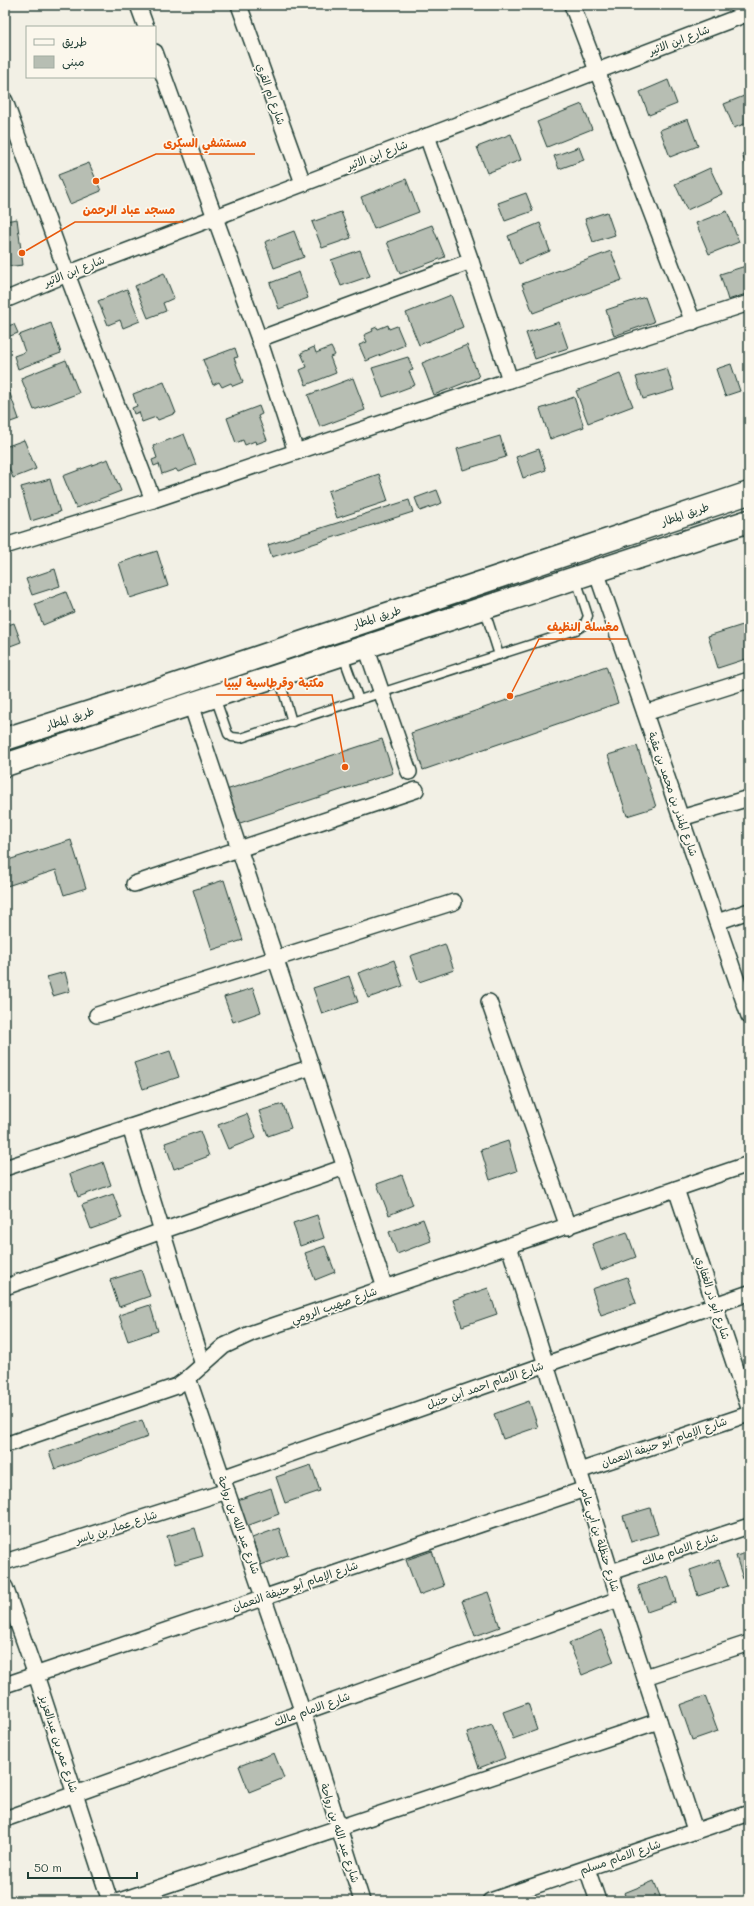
<svg xmlns="http://www.w3.org/2000/svg" width="754" height="1906" font-family="Mali,'Playpen Sans Arabic',sans-serif">
<style>
.building{fill:#b7beb3;stroke:#1f3d34}
.lines{fill:none;stroke-linecap:round;stroke-linejoin:round}
.lane-casing{stroke:#1f3d34;stroke-width:11}
.street-casing{stroke:#1f3d34;stroke-width:18}
.highway-casing{stroke:#1f3d34;stroke-width:25}
.lane{stroke:#fbf7ec;stroke-width:8}
.street{stroke:#fbf7ec;stroke-width:15}
.highway{stroke:#fbf7ec;stroke-width:22}
.labels{text-anchor:middle;stroke-width:3.5;stroke-linejoin:round;paint-order:stroke}
.street-label{font-size:11px;fill:#1f3d34;stroke:#fbf7ec}
.leader{fill:none;stroke:#e8590c;stroke-width:1.5}
.callout-dot{fill:#e8590c;stroke:#fbf7ec;stroke-width:1.5}
.callout-label{font-size:12px;text-anchor:middle;font-weight:bold;fill:#e8590c;stroke:#fbf7ec;stroke-width:3.5;stroke-linejoin:round;paint-order:stroke}
</style>
<rect width="100%" height="100%" fill="#f2f0e5"/>
<filter id="ink" filterUnits="userSpaceOnUse"><feTurbulence type="fractalNoise" baseFrequency=".025" numOctaves="2"/><feDisplacementMap in="SourceGraphic" scale="8" xChannelSelector="R" yChannelSelector="G"/><feConvolveMatrix kernelMatrix="1 2 1 2 8 2 1 2 1" color-interpolation-filters="sRGB"/></filter>
<g filter="url(#ink)">
<g class="building">
<path d="M668 80 677 104 649 115 640 92Z"/>
<path d="M749 94V122L734 128 724 104Z"/>
<path d="M582 104 592 129 547 147 537 122Z"/>
<path d="M688 119 698 146 670 157 660 130Z"/>
<path d="M511 134 521 160 487 173 477 147Z"/>
<path d="M579 147 584 160 559 169 554 156Z"/>
<path d="M749 151V174L742 154Z"/>
<path d="M89 163 101 191 70 204 58 175Z"/>
<path d="M710 168 722 194 687 210 675 184Z"/>
<path d="M406 179 419 212 374 229 361 197Z"/>
<path d="M526 193 533 211 505 221 498 203Z"/>
<path d="M727 211 739 242 709 254 696 223Z"/>
<path d="M341 212 351 238 322 248 312 222Z"/>
<path d="M607 212 615 235 593 242 585 219Z"/>
<path d="M17 219 23 265 5 267V221Z"/>
<path d="M540 223 550 251 519 264 508 236Z"/>
<path d="M432 225 445 257 400 274 387 242Z"/>
<path d="M294 231 304 257 274 268 265 242Z"/>
<path d="M360 250 370 276 341 286 331 260Z"/>
<path d="M611 251 622 280 533 313 522 284Z"/>
<path d="M749 265V293L728 300 720 274Z"/>
<path d="M299 272 308 298 279 309 270 283Z"/>
<path d="M164 273 174 298 163 303 166 311 148 318 135 286Z"/>
<path d="M127 289 140 321 123 328 120 320 108 325 98 301Z"/>
<path d="M451 295 463 327 419 345 406 313Z"/>
<path d="M645 297 654 322 614 336 606 310Z"/>
<path d="M559 322 568 348 535 359 526 333Z"/>
<path d="M51 323 61 353 18 369 14 356 25 352 19 335Z"/>
<path d="M14 324 18 333 5 338V327Z"/>
<path d="M388 325 389 329 397 326 405 345 366 361 359 345 367 342 364 335 373 331 372 329 377 327 378 329Z"/>
<path d="M467 345 479 377 434 395 422 363Z"/>
<path d="M314 347 316 353 331 347 335 355 330 357 336 373 306 385 300 370 307 367 301 353Z"/>
<path d="M235 348 238 357 234 358 243 382 233 386 231 383 222 387 219 382 213 385 203 360Z"/>
<path d="M408 357 413 370 409 371 415 385 383 397 372 368Z"/>
<path d="M66 360 79 393 34 410 21 378Z"/>
<path d="M731 364 740 391 725 396 716 369Z"/>
<path d="M667 368 674 390 643 399 636 377Z"/>
<path d="M620 374 633 406 588 423 576 391Z"/>
<path d="M353 378 365 410 320 427 308 395Z"/>
<path d="M164 382 176 413 158 420 156 417 142 422 139 412 134 414 132 408 137 406 133 394Z"/>
<path d="M8 388 19 419 5 424V389Z"/>
<path d="M574 397 584 427 550 439 540 409Z"/>
<path d="M259 406 262 414 258 416 267 440 256 444 255 441 245 445 243 440 236 443 227 418Z"/>
<path d="M184 434 196 465 178 472 176 469 162 474 159 464 154 466 152 460 157 458 153 446Z"/>
<path d="M500 436 506 457 463 470 457 449Z"/>
<path d="M24 440 36 469 13 478 5 458V447Z"/>
<path d="M539 449 546 470 523 478 516 457Z"/>
<path d="M108 459 121 491 76 508 63 476Z"/>
<path d="M379 474 388 501 337 518 328 491Z"/>
<path d="M50 479 60 512 31 521 21 487Z"/>
<path d="M437 490 442 503 420 511 415 498Z"/>
<path d="M409 500 413 512 272 557 268 545Z"/>
<path d="M157 551 168 586 130 598 119 563Z"/>
<path d="M55 569 60 586 32 595 26 579Z"/>
<path d="M66 592 74 612 43 625 35 604Z"/>
<path d="M14 623 21 642 5 648V626Z"/>
<path d="M749 623V658L718 668 708 636Z"/>
<path d="M606 666 618 703 423 770 411 733Z"/>
<path d="M382 739 393 773 237 824 226 790Z"/>
<path d="M637 746 656 807 627 816 608 755Z"/>
<path d="M71 840 86 888 64 895 56 870 7 886 5 880V861Z"/>
<path d="M224 880 243 940 212 950 193 890Z"/>
<path d="M445 944 454 970 419 982 410 956Z"/>
<path d="M394 960 403 986 368 998 358 973Z"/>
<path d="M65 972 70 991 53 996 47 977Z"/>
<path d="M349 976 358 1002 322 1014 313 988Z"/>
<path d="M253 988 261 1012 233 1022 224 997Z"/>
<path d="M170 1051 179 1077 143 1089 134 1063Z"/>
<path d="M283 1104 291 1128 268 1136 259 1111Z"/>
<path d="M247 1114 256 1138 228 1149 218 1125Z"/>
<path d="M200 1131 209 1156 174 1169 165 1143Z"/>
<path d="M508 1141 517 1171 490 1180 481 1150Z"/>
<path d="M103 1162 111 1185 78 1197 70 1174Z"/>
<path d="M402 1175 413 1205 389 1215 377 1184Z"/>
<path d="M113 1194 122 1218 91 1229 82 1205Z"/>
<path d="M317 1215 324 1238 300 1246 293 1223Z"/>
<path d="M423 1219 431 1241 397 1254 389 1232Z"/>
<path d="M627 1232 636 1257 601 1270 592 1244Z"/>
<path d="M325 1246 335 1272 315 1280 305 1253Z"/>
<path d="M141 1270 150 1296 119 1307 110 1280Z"/>
<path d="M627 1277 636 1303 601 1315 592 1289Z"/>
<path d="M488 1288 497 1314 462 1326 453 1300Z"/>
<path d="M150 1305 158 1331 128 1341 119 1315Z"/>
<path d="M529 1401 538 1427 503 1439 494 1414Z"/>
<path d="M142 1420 148 1437 55 1469 49 1452Z"/>
<path d="M311 1465 320 1491 285 1503 276 1477Z"/>
<path d="M271 1488 279 1514 244 1527 235 1501Z"/>
<path d="M650 1508 658 1534 631 1542 623 1516Z"/>
<path d="M195 1528 203 1556 175 1564 167 1536Z"/>
<path d="M279 1528 288 1555 261 1565 252 1538Z"/>
<path d="M432 1551 444 1586 419 1595 406 1560Z"/>
<path d="M749 1552V1581L744 1582 736 1556Z"/>
<path d="M719 1560 728 1586 698 1596 690 1570Z"/>
<path d="M668 1576 676 1602 647 1612 638 1586Z"/>
<path d="M488 1592 500 1627 475 1636 462 1601Z"/>
<path d="M601 1630 614 1662 582 1675 569 1643Z"/>
<path d="M705 1696 718 1731 692 1740 680 1705Z"/>
<path d="M528 1703 537 1730 513 1739 503 1712Z"/>
<path d="M492 1724 505 1758 479 1768 467 1733Z"/>
<path d="M274 1753 284 1778 249 1792 239 1766Z"/>
<path d="M654 1881 662 1901H627L624 1893Z"/>
</g>
<g class="lines">
<g class="lane-casing">
<g id="lane">
<path d="M484 608 499 655"/>
<path d="M343 656 359 700"/>
<path d="M279 677 292 722"/>
<path d="M215 697 228 734 232 737 241 738 576 630 584 625 588 616 576 579"/>
</g>
</g>
<g class="street-casing">
<g id="street">
<path d="M138 5 146 27"/>
<path d="M239 5 303 183"/>
<path d="M572 5 693 322"/>
<path d="M155 52 259 339 296 452"/>
<path d="M5 101 67 274 153 500"/>
<path d="M5 300 67 274 749 13"/>
<path d="M259 339 471 261"/>
<path d="M510 380 749 303"/>
<path d="M5 546 153 500 510 380 471 261 427 136"/>
<path d="M596 571 749 1016"/>
<path d="M366 647 409 772"/>
<path d="M191 704 385 1288"/>
<path d="M645 713 749 680"/>
<path d="M681 818 749 798"/>
<path d="M134 884 416 790"/>
<path d="M717 922 749 911"/>
<path d="M489 1002 568 1227"/>
<path d="M97 1015 454 902"/>
<path d="M5 1168 312 1067"/>
<path d="M676 1189 749 1408"/>
<path d="M509 1246 619 1599 695 1830"/>
<path d="M5 1287 162 1231 130 1127"/>
<path d="M203 1365 162 1231 345 1167"/>
<path d="M188 1378 303 1713 362 1901"/>
<path d="M5 1445 177 1386 188 1378 224 1346 252 1333 749 1164"/>
<path d="M579 1471 749 1414"/>
<path d="M222 1478 749 1293"/>
<path d="M5 1562 227 1491"/>
<path d="M611 1572 749 1526"/>
<path d="M5 1587 36 1675 110 1901"/>
<path d="M645 1677 749 1643"/>
<path d="M5 1685 585 1489"/>
<path d="M5 1819 619 1599"/>
<path d="M587 1869 598 1901"/>
<path d="M119 1901 659 1721"/>
<path d="M490 1901 749 1813"/>
</g>
</g>
<g class="highway-casing">
<g id="highway">
<path d="M5 739 169 687 749 493"/>
<path d="M5 765 749 521"/>
</g>
</g>
<use href="#lane" class="lane"/>
<use href="#street" class="street"/>
<use href="#highway" class="highway"/>
</g>
</g>
<g class="labels">
<g class="street-label">
<text transform="translate(679 40) rotate(-21)" y="4">شارع ابن الاثير</text>
<text transform="translate(271 94) rotate(70)" y="4">شارع ام القري</text>
<text transform="translate(377 155) rotate(-21)" y="4">شارع ابن الاثير</text>
<text transform="translate(74 271) rotate(-22)" y="4">شارع ابن الاثير</text>
<text transform="translate(685 514) rotate(-19)" y="4">طريق المطار</text>
<text transform="translate(377 617) rotate(-18)" y="4">طريق المطار</text>
<text transform="translate(70 718) rotate(-18)" y="4">طريق المطار</text>
<text transform="translate(673 794) rotate(71)" y="4">شارع المنذر بن محمد بن عقبة</text>
<text transform="translate(713 1298) rotate(72)" y="4">شارع أبو ذر الغفاري</text>
<text transform="translate(334 1305) rotate(-19)" y="4">شارع صهيب الرومي</text>
<text transform="translate(485 1385) rotate(-19)" y="4">شارع الامام احمد أبن حنبل</text>
<text transform="translate(664 1442) rotate(-19)" y="4">شارع الإمام أبو حنيفة النعمان</text>
<text transform="translate(239 1525) rotate(70)" y="4">شارع عبد الله بن رواحة</text>
<text transform="translate(116 1527) rotate(-18)" y="4">شارع عمار بن ياسر</text>
<text transform="translate(600 1539) rotate(73)" y="4">شارع حنظلة بن أبي عامر</text>
<text transform="translate(680 1549) rotate(-18)" y="4">شارع الامام مالك</text>
<text transform="translate(295 1586) rotate(-19)" y="4">شارع الإمام أبو حنيفة النعمان</text>
<text transform="translate(312 1709) rotate(-20)" y="4">شارع الامام مالك</text>
<text transform="translate(59 1744) rotate(72)" y="4">شارع عمر بن عبدالعزيز</text>
<text transform="translate(340 1833) rotate(72)" y="4">شارع عبد الله بن رواحة</text>
<text transform="translate(620 1857) rotate(-19)" y="4">شارع الامام مسلم</text>
</g>
</g>
<path class="leader" d="M96 181L156 154H255M22 253L75 222H183M510 696L539 639H627M345 767L332 695H216"/>
<g class="callout-dot">
<circle cx="96" cy="181" r="4"/>
<circle cx="22" cy="253" r="4"/>
<circle cx="510" cy="696" r="4"/>
<circle cx="345" cy="767" r="4"/>
</g>
<g class="callout-label">
<text x="205" y="147">مستشفي السكرى</text>
<text x="129" y="214">مسجد عباد الرحمن</text>
<text x="583" y="631">مغسلة النظيف</text>
<text x="274" y="687">مكتبة وقرطاسية ليبيا</text>
</g>
<rect width="754" height="1906" fill="none" stroke="#fbf7ec" stroke-width="20"/>
<rect x="10" y="10" width="734" height="1886" fill="none" stroke="#1f3d34" stroke-width="1.5" filter="url(#ink)"/>
<rect x="26" y="26" width="130" height="52" fill="#fbf7ec" stroke="#a3ada2"/>
<rect x="34" y="39" width="20" height="6" fill="#fbf7ec" stroke="#a3ada2"/>
<text x="62" y="46" font-size="12" fill="#1f3d34">طريق</text>
<rect x="34" y="56" width="20" height="12" fill="#b7beb3" stroke="#a3ada2"/>
<text x="62" y="66" font-size="12" fill="#1f3d34">مبنى</text>
<path d="M28 1872v6h109v-6" fill="none" stroke="#1f3d34" stroke-width="2"/>
<text x="34" y="1872" font-size="12" fill="#1f3d34" stroke="#fbf7ec" stroke-width="3" paint-order="stroke">50 m</text>
</svg>
